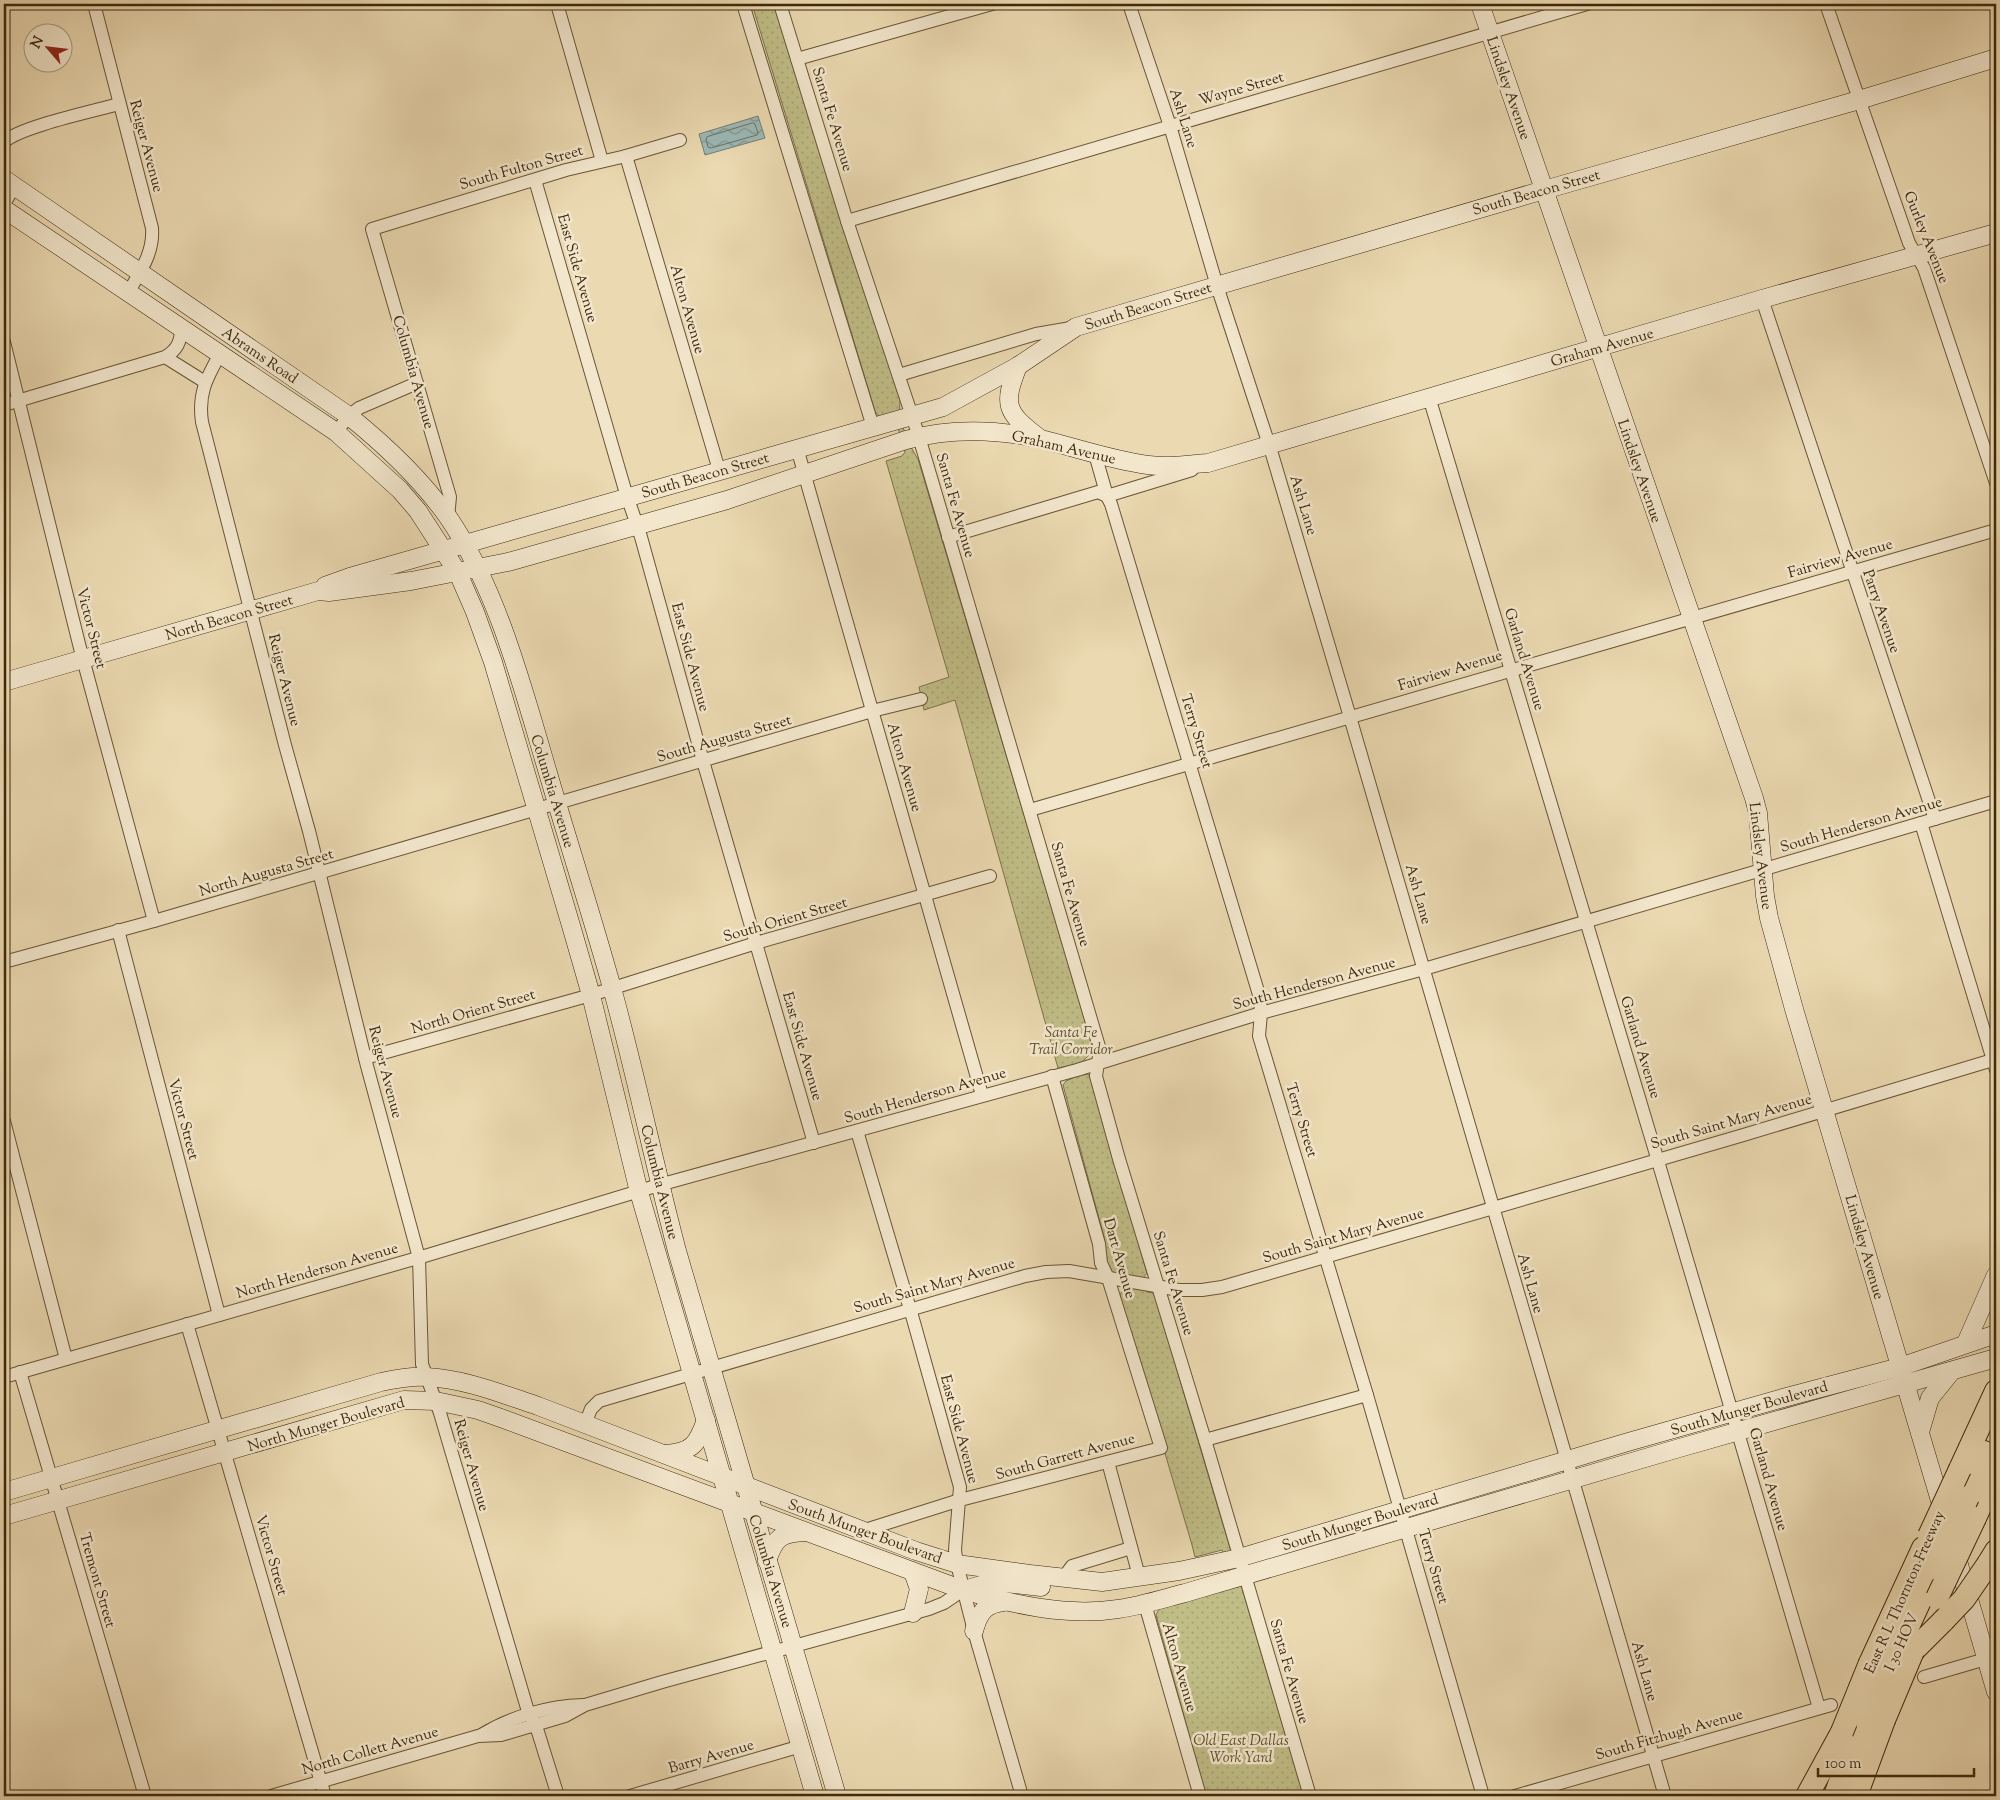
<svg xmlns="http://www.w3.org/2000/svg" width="2000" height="1800" font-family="'Sorts Mill Goudy',serif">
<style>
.park{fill:url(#park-dots);stroke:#7e734a}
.water{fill:url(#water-waves);stroke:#757f72}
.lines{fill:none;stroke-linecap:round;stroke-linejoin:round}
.shore{stroke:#6c7061;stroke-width:1}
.street-casing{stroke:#685536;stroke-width:14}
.secondary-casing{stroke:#3d290d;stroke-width:19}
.highway-casing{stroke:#3d290d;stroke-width:24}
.street{stroke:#f2e6cc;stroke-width:12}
.secondary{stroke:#f2e6cc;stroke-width:18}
.highway{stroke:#ebd9b1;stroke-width:22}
.highway-bridge-casing{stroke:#3d290d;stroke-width:24;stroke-linecap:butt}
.highway-bridge{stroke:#ebd9b1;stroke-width:22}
.labels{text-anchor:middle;stroke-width:5;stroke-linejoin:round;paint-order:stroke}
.street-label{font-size:15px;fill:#3d290d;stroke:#f2e6cc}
.park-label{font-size:15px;font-style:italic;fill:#5e4e2b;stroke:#f2e6cc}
</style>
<defs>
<pattern id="park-dots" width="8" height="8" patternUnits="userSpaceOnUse" patternTransform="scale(1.25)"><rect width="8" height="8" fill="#c0bd86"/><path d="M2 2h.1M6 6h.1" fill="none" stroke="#a6a272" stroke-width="1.8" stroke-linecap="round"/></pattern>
<pattern id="water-waves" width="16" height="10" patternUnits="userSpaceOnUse" patternTransform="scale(1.25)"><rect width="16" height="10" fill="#9bb8b5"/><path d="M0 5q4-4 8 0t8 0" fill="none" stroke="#809692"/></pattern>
</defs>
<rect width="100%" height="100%" fill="#ebd9b1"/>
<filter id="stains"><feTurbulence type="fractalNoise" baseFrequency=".004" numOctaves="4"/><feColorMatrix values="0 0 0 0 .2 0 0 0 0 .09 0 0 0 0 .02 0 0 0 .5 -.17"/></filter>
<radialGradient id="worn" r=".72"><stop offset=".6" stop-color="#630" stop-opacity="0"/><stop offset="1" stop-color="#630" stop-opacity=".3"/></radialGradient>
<path class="park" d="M752 4H774L900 400C898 420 907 442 918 459L1094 1050 1080 1064 1084 1075 1088 1074 1091 1079 1147 1273 1143 1278 1147 1292 1154 1293 1304 1796H1206L1156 1615 1159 1609 1233 1587 1222 1550 1195 1557 1192 1545 1119 1297C1122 1288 1127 1289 1134 1289L1130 1277 1113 1273 1107 1269 1104 1237 1063 1085 1066 1081 1073 1078 1068 1066 1058 1068 955 700 924 710 919 687 949 677 886 461 902 456 905 452 894 414 891 413 879 417 875 411Z"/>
<path class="water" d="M758 116 765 138 705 155 699 134Z"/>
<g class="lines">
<path class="shore" d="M753 123 755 124 758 133 757 135 711 148 708 147 706 139 707 137Z"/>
<g class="street-casing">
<g id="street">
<path d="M94 4 152 228C154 253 140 272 128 293"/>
<path d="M557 4 602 161"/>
<path d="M743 4 873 427"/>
<path d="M780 4 847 221 919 437 1100 1050 1096 1076 1119 1159 1205 1440 1310 1796"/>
<path d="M1129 4 1170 126 1217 286 1272 454 1350 717 1665 1796"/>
<path d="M1826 4 1909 243 1924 268 1996 483"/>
<path d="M797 59 992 4"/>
<path d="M4 142C19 127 94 111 119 104"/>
<path d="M626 156 719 470"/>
<path d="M535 180 625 490 641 537 703 761 814 1143"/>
<path d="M4 204 14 187"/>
<path d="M847 221 1587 4"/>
<path d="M1762 299 1935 819"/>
<path d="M4 342 80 648 154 921"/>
<path d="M220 354C206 379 198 394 202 422L285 745 309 831 367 1066 419 1258 422 1364 440 1413 527 1708 538 1732 558 1796"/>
<path d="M165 357 205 382"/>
<path d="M899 375 1036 334 1071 328"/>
<path d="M1429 397 1655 1151 1819 1708"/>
<path d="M4 405 165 357C177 350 181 342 181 328"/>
<path d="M336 432 349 416 359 408 417 383"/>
<path d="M797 448 982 1095"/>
<path d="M1095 454 1107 496 1111 504 1260 998 1261 1013 1259 1036 1367 1395 1483 1796"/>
<path d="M448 517 450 497 372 229 566 170 626 156 680 140"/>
<path d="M948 537 1098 492 1107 496 1192 470"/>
<path d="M1030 810 1996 530"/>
<path d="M1921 823 1996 1070"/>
<path d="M118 930 219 1315"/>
<path d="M4 962 154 921 872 711 921 699"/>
<path d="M365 1058 591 995 756 943 990 876"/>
<path d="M4 1121 66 1359"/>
<path d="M857 1131 913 1319 960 1487 955 1550 957 1564 974 1631 1022 1796"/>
<path d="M187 1324 325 1796"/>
<path d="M20 1372 145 1796"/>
<path d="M4 1377 428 1255 659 1185 1077 1070 1261 1013 1424 969 1996 801"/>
<path d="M585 1424 591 1409 599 1401 1025 1276 1046 1272 1069 1271 1179 1290H1202L1222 1287 1740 1136 1996 1059"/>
<path d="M1205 1440 1367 1395"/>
<path d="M1108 1462 1139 1576"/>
<path d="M862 1531 960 1500 1161 1448 1108 1278 1101 1263 1099 1244 1052 1076"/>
<path d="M1063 1578 1072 1566 1131 1548"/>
<path d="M1145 1604 1200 1796"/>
<path d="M1924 1677 1996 1656"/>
<path d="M481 1735C510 1717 548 1706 583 1705"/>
<path d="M271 1796 478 1736 501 1735 565 1716 585 1705 662 1682 929 1609 944 1603 963 1590"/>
<path d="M630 1796 801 1746"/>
<path d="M1515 1796 1831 1705"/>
</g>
</g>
<g class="secondary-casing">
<g id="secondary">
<path d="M1480 4 1754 798 1758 813 1765 896 1769 918 1794 1009 1944 1514"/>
<path d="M4 179 349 416C385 445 421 479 448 517 498 590 523 689 548 773 569 845 592 916 612 988 636 1075 654 1164 677 1251L837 1796"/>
<path d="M4 209 336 432 400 490 418 511 458 573 475 612 493 662 572 929 591 995 639 1192 815 1796"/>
<path d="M1018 366C1003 404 1005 412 1038 437"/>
<path d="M325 586 350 577 943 407 1018 366 1076 327 1544 190 1859 100 1996 58"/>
<path d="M4 682 318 591 329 592 411 581 508 562 727 500 906 440C950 428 996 429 1041 439 1077 448 1111 460 1148 465 1167 468 1189 464 1208 463L1762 299 1996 233"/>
<path d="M1966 1343 1996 1275"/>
<path d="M1920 1432 1930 1398 1951 1372"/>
<path d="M665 1454C692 1452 697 1445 706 1420"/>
<path d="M4 1492 381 1382C396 1379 411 1376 427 1377 465 1379 502 1394 538 1406L916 1551 957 1564 1030 1574 1102 1582 1179 1571 1239 1558 1628 1442 1783 1398 1900 1367 1996 1334"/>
<path d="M4 1516 404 1400 436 1401 478 1410 498 1417 963 1590C1012 1604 1066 1617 1118 1609 1140 1606 1162 1599 1185 1593L1676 1449 1996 1358"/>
<path d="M1955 1551 1996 1692"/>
<path d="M767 1561C775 1537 781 1533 806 1532"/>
<path d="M913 1572 919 1589 913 1613"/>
<path d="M964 1590 988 1583 996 1582 1041 1587"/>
<path d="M974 1631C979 1612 985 1604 1004 1602"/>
</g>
</g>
<g class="highway-casing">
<g id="highway">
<path d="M1960 1469 1996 1391"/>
<path d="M1966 1490 1984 1452"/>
<path d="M1975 1518 1996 1472"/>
<path d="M1988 1564 1996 1551"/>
<path d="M1913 1651 1944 1620"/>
<path d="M1896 1653 1931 1577"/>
<path d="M1870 1663 1923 1548"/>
<path d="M1807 1796 1842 1732"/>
<path d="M1835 1796 1860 1725"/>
<path d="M1856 1796 1884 1720"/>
</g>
</g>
<use href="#street" class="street"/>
<use href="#secondary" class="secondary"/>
<use href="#highway" class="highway"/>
<g class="highway-bridge-casing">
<g id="highway-bridge">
<path d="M1951 1535 1968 1497"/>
<path d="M1929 1536 1960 1469"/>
<path d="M1929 1569 1952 1520"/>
<path d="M1937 1598 1975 1518"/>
<path d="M1944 1620 1964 1599 1988 1564"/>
<path d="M1884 1720 1913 1651"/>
<path d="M1867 1723 1896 1653"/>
<path d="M1842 1732 1870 1663"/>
</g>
</g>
<use href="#highway-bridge" class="highway-bridge"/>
</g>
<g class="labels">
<g class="street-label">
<text transform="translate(1241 88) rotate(-16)" y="5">Wayne Street</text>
<text transform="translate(1509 88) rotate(71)" y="5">Lindsley Avenue</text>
<text transform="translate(1184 118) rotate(72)" y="5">Ash Lane</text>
<text transform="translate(833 119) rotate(73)" y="5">Santa Fe Avenue</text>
<text transform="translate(147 146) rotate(75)" y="5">Reiger Avenue</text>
<text transform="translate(521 167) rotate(-16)" y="5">South Fulton Street</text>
<text transform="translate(1536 192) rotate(-16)" y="5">South Beacon Street</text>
<text transform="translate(1927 237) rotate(68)" y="5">Gurley Avenue</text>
<text transform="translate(578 268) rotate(74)" y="5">East Side Avenue</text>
<text transform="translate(1148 306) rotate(-17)" y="5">South Beacon Street</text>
<text transform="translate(688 309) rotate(74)" y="5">Alton Avenue</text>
<text transform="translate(1602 347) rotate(-16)" y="5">Graham Avenue</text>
<text transform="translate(260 355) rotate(34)" y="5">Abrams Road</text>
<text transform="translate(414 372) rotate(74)" y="5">Columbia Avenue</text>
<text transform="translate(1064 447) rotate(13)" y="5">Graham Avenue</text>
<text transform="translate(1640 471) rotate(71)" y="5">Lindsley Avenue</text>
<text transform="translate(705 475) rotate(-16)" y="5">South Beacon Street</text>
<text transform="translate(956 505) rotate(74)" y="5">Santa Fe Avenue</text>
<text transform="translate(1304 505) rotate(73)" y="5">Ash Lane</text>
<text transform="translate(1840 558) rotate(-16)" y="5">Fairview Avenue</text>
<text transform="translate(1882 611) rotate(71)" y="5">Parry Avenue</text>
<text transform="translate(229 617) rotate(-16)" y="5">North Beacon Street</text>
<text transform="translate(92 628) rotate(76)" y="5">Victor Street</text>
<text transform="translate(691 657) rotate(75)" y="5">East Side Avenue</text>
<text transform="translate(1525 659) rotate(73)" y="5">Garland Avenue</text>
<text transform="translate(1450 670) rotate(-17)" y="5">Fairview Avenue</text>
<text transform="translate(285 680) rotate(76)" y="5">Reiger Avenue</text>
<text transform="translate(1197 731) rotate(73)" y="5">Terry Street</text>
<text transform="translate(724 738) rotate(-16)" y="5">South Augusta Street</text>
<text transform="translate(905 767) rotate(74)" y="5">Alton Avenue</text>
<text transform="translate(553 791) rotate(73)" y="5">Columbia Avenue</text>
<text transform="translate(1861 824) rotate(-16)" y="5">South Henderson Avenue</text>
<text transform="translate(1761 856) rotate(83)" y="5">Lindsley Avenue</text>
<text transform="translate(266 872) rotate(-16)" y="5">North Augusta Street</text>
<text transform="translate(1071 894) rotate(74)" y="5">Santa Fe Avenue</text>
<text transform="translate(1419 894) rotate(74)" y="5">Ash Lane</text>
<text transform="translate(785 919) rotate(-16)" y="5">South Orient Street</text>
<text transform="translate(1314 983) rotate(-15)" y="5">South Henderson Avenue</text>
<text transform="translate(473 1011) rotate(-16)" y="5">North Orient Street</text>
<text transform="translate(803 1046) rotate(74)" y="5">East Side Avenue</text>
<text transform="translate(1641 1047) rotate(73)" y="5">Garland Avenue</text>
<text transform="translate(386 1072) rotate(75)" y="5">Reiger Avenue</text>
<text transform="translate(925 1095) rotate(-16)" y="5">South Henderson Avenue</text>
<text transform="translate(184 1119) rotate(75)" y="5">Victor Street</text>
<text transform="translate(1302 1120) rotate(73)" y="5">Terry Street</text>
<text transform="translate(1731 1121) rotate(-16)" y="5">South Saint Mary Avenue</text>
<text transform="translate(660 1182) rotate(76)" y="5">Columbia Avenue</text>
<text transform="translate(1343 1235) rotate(-16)" y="5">South Saint Mary Avenue</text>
<text transform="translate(1865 1247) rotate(74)" y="5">Lindsley Avenue</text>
<text transform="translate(1120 1258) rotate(74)" y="5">Dart Avenue</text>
<text transform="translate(317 1270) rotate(-16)" y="5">North Henderson Avenue</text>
<text transform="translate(1174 1283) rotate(73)" y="5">Santa Fe Avenue</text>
<text transform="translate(1531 1283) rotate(74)" y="5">Ash Lane</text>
<text transform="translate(934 1285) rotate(-16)" y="5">South Saint Mary Avenue</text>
<text transform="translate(1749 1408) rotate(-16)" y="5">South Munger Boulevard</text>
<text transform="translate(326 1424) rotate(-16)" y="5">North Munger Boulevard</text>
<text transform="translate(960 1429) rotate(75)" y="5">East Side Avenue</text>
<text transform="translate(1065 1456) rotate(-15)" y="5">South Garrett Avenue</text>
<text transform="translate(472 1465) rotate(74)" y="5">Reiger Avenue</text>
<text transform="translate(1769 1479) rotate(74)" y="5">Garland Avenue</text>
<text transform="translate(1360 1522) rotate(-17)" y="5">South Munger Boulevard</text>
<text transform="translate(865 1531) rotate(20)" y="5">South Munger Boulevard</text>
<text transform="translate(272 1555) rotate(74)" y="5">Victor Street</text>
<text transform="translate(1434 1566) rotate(74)" y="5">Terry Street</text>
<text transform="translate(771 1571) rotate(73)" y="5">Columbia Avenue</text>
<text transform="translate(98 1580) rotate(74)" y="5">Tremont Street</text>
<text transform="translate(1904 1592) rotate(-66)" y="5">East R L Thornton Freeway</text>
<text transform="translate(1901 1642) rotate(-66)" y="5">I 30 HOV</text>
<text transform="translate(1180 1667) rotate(74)" y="5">Alton Avenue</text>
<text transform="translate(1290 1671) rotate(74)" y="5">Santa Fe Avenue</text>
<text transform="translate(1645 1671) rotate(74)" y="5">Ash Lane</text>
<text transform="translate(1669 1734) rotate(-16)" y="5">South Fitzhugh Avenue</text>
<text transform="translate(370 1750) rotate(-16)" y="5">North Collett Avenue</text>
<text transform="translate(711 1756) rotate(-16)" y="5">Barry Avenue</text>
</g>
<g class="park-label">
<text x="1071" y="1037">Santa Fe<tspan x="1071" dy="17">Trail Corridor</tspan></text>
<text x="1241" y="1745">Old East Dallas<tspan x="1241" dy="17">Work Yard</tspan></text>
</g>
</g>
<rect width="2000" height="1800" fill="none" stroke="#ebd9b1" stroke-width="20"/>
<rect x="5" y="5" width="1990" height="1790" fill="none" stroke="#3d290d" stroke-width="2.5"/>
<rect x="10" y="10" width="1980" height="1780" fill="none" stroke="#3d290d"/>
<g transform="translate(48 48) rotate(298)"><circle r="24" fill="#f2e6cc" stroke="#aa9a80"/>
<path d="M0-4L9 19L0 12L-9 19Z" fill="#8f2418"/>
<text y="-8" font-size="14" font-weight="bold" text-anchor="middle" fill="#3d290d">N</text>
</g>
<path d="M1818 1768v8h156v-8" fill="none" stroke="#3d290d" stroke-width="2.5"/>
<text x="1825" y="1768" font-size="15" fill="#3d290d" stroke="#f2e6cc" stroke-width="4" paint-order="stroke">100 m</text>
<rect width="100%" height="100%" filter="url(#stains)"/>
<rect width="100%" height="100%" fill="url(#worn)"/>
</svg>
